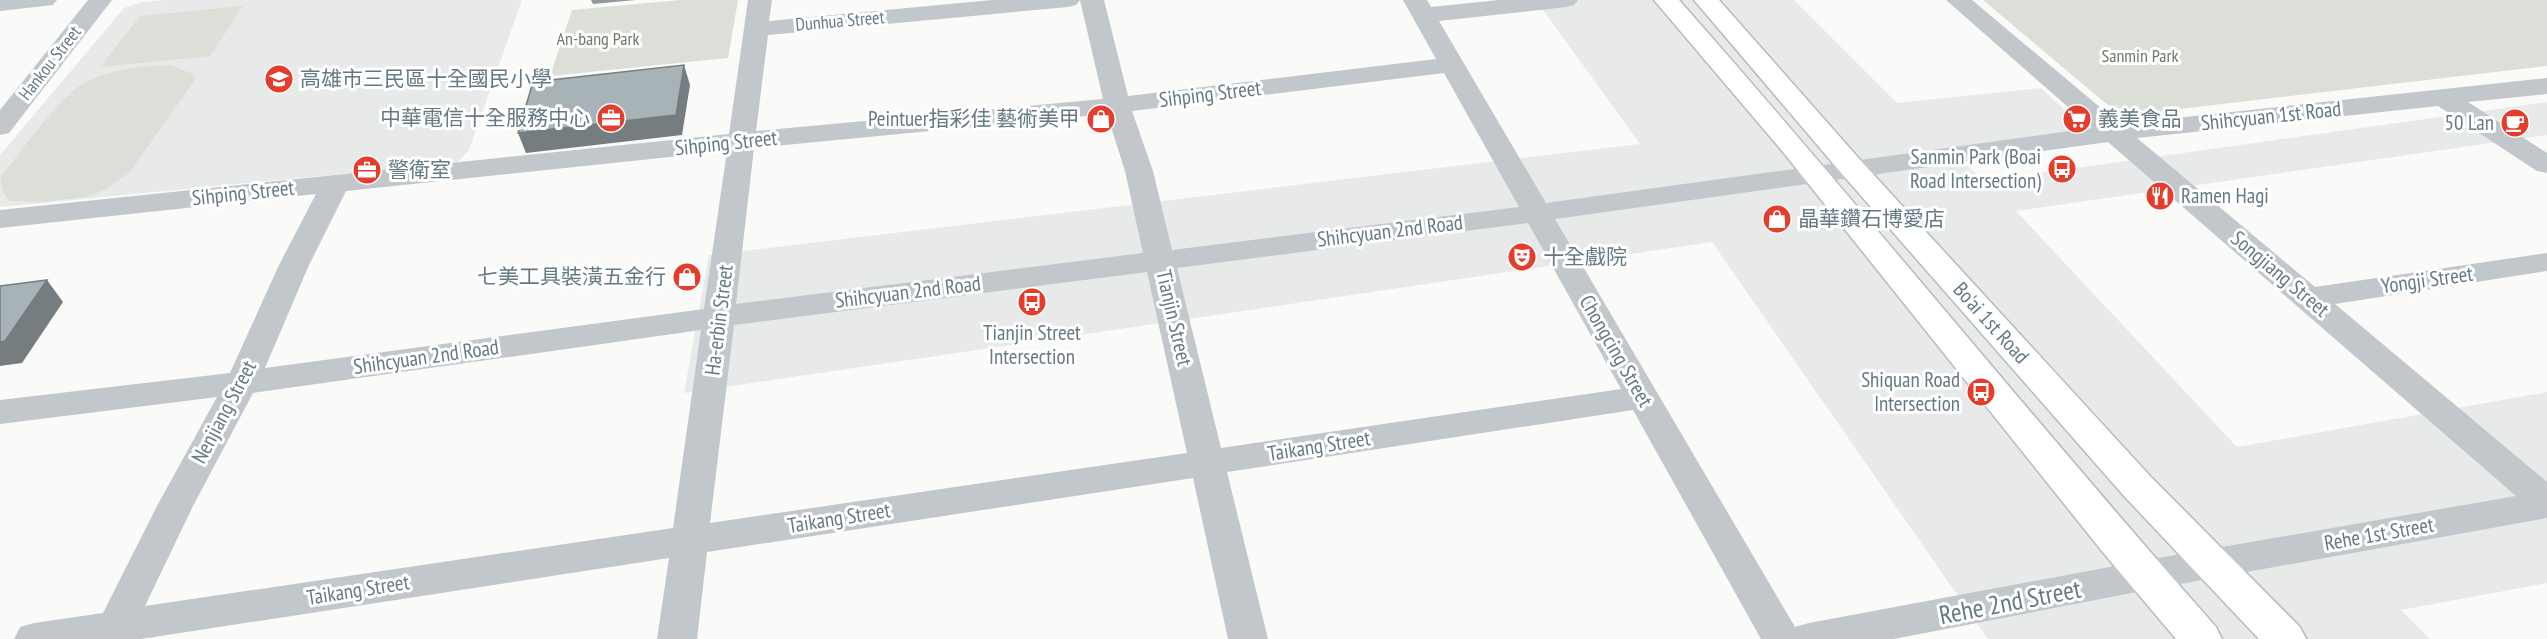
<svg xmlns="http://www.w3.org/2000/svg" width="2547" height="639" font-family="'PT Sans Narrow','Noto Sans TC',sans-serif">
<style>
.built{fill:#e8eae9}
.green{fill:#dbdfd7}
.lines{fill:none;stroke-linecap:round;stroke-linejoin:round}
.major-casing{stroke:#b5bbbe;stroke-width:3}
.minor{fill:#c1c7ca;fill-rule:evenodd}
.major{fill:#fff;fill-rule:evenodd}
.wall{fill:#909a9d}
.shaded-wall{fill:#767d80}
.building{fill:#a8b3b7;stroke:#767d80;stroke-width:1.5}
.labels{text-anchor:middle;stroke-width:6;stroke-linejoin:round;paint-order:stroke}
.far-street-label{font-size:18px;fill:#657a83;stroke:#fff}
.far-park-label{font-size:18px;fill:#6b7a64;stroke:#fff}
.poi-label{font-size:21px;fill:#657a83;stroke:#fff;text-anchor:start}
.street-label{font-size:21px;fill:#657a83;stroke:#fff}
.near-street-label{font-size:26px;fill:#657a83;stroke:#fff}
</style>
<rect width="100%" height="100%" fill="#fafaf8"/>
<g class="built">
<path d="M164 0H522L469 150 457 163 0 207V155L124 8 142 2Z"/>
<path d="M1536 0H1794L1897 103 2041 88 2089 132 1951 151 1984 181 2547 102V135L2016 211 2237 447 2547 392V583L2401 610 2430 639H1988L1712 242 684 393 709 255 1640 144Z"/>
</g>
<g class="green">
<path d="M680 0H738L728 58 550 76 572 10Z"/>
<path d="M1983 0H2547V66L2137 114 2118 111 2104 102Z"/>
<path d="M243 6 210 56 100 67 140 16Z"/>
<path d="M170 65 193 74 195 80 129 173 107 189 86 197 42 202 9 201 3 192 0 178C21 152 57 99 84 83 109 69 142 66 170 65Z"/>
</g>
<g class="lines">
<g class="major-casing">
<g id="major">
<path d="M1654 0H1679C1861 206 2034 421 2216 627L2222 639H2176L2101 550 1783 152Z"/>
<path d="M1694 0H1719L1862 162 2150 476 2300 627 2306 639H2259L2124 496 1842 174Z"/>
</g>
</g>
<g class="minor">
<path d="M0 0H57L53 5 0 11Z"/>
<path d="M88 0H112L9 133 0 135V110Z"/>
<path d="M748 0H772L769 21 992 0H1080L1076 5 1068 7 768 35 756 131 1103 99 1080 0H1104L1128 96 1436 59 1403 0H1427L1431 7 1499 0H1578L1574 5 1566 7 1439 21 1546 203 2092 128 1946 0H1972L2120 124 2547 78V94L2468 102 2547 153V173L2537 171 2438 106 2137 138 2315 287 2547 253V271L2335 304 2547 482V518L2147 590 1894 639H1761L1633 410 1227 472 1268 639H1228L1193 478 707 552 697 639H657L669 558 141 639H14L20 627 34 623 103 613 157 506 217 397 0 424V400L230 373 279 265 316 194 0 228V210L729 134ZM1444 73 1519 207 1172 250 1153 171 1132 111ZM1107 114 1125 171 1143 253 736 304 754 148ZM2108 142 2516 496 2147 560 1809 623 1795 627 1555 219ZM727 151 704 309 265 368 309 265 346 191ZM1528 223 1621 389 1221 448 1177 268ZM1147 272 1187 453 710 523 734 325ZM701 330 673 528 145 606 193 506 253 393Z"/>
</g>
<use href="#major" class="major"/>
</g>
<path class="wall" d="M591 0H636L593 4Z"/>
<g class="shaded-wall">
<path d="M684 65 690 85 682 135 526 153 518 133Z"/>
<path d="M47 280 63 302 22 363 0 366V342Z"/>
</g>
<g class="building">
<path d="M684 65 676 115 518 133 533 82Z"/>
<path d="M47 280 5 341 0 342V286Z"/>
</g>
<defs>
<g id="school-disc" transform="scale(1.5)"><circle r="9.5" fill="#e53d2c" stroke="#fff"/><path d="M0-5L7-2L0 1L-7-2ZM-4 1L0 2.5L4 1V4Q0 6-4 4Z" fill="#fff"/></g>
<g id="office-disc" transform="scale(1.5)"><circle r="9.5" fill="#e53d2c" stroke="#fff"/><path d="M-6-3h4V-5.5h4V-3h4V5H-6ZM-1-4.5V-3h2v-1.5ZM-6 0V1H6V0Z" fill="#fff"/></g>
<g id="shop-disc" transform="scale(1.5)"><circle r="9.5" fill="#e53d2c" stroke="#fff"/><path d="M-5-2.5h2.3a2.7 3.5 0 0 1 5.4 0H5L5.5 6h-11ZM-1.5-2.5h3a1.5 2.3 0 0 0-3 0Z" fill="#fff"/></g>
<g id="supermarket-disc" transform="scale(1.5)"><circle r="9.5" fill="#e53d2c" stroke="#fff"/><path d="M-6-5.5h2.5l.6 2H6L4.5 2H-2.5L-4.4-4H-6ZM-1.5 3.2a1.3 1.3 0 1 0 .1 0ZM3 3.2a1.3 1.3 0 1 0 .1 0Z" fill="#fff"/></g>
<g id="cafe-disc" transform="scale(1.5)"><circle r="9.5" fill="#e53d2c" stroke="#fff"/><path d="M-5.5-4.5H6V0H3Q3 3.5 0 3.5H-2.5Q-5.5 3.5-5.5 0ZM3-3.2v2h1.7v-2ZM-6 4.5H4V6H-6Z" fill="#fff"/></g>
<g id="bus-disc" transform="scale(1.5)"><circle r="9.5" fill="#e53d2c" stroke="#fff"/><path d="M-5-6H5V4H4V6H2V4H-2V6H-4V4H-5ZM-3.5-4V0h7V-4ZM-3.5 1.2v1.5H-2V1.2ZM2 1.2v1.5H3.5V1.2Z" fill="#fff"/></g>
<g id="restaurant-disc" transform="scale(1.5)"><circle r="9.5" fill="#e53d2c" stroke="#fff"/><path d="M-5-6h1v4h1v-4h1v4h1v-4h1v5L-1.5 .5V6h-2V.5L-5-1ZM5-6V6H3V1.5H1.5Q1.5-4 5-6Z" fill="#fff"/></g>
<g id="theatre-disc" transform="scale(1.5)"><circle r="9.5" fill="#e53d2c" stroke="#fff"/><path d="M-5-5.5Q0-4 5-5.5V0Q5 5 0 6Q-5 5-5 0ZM-3.3-2.5H-1v1.5H-3.3ZM1-2.5H3.3v1.5H1ZM-2.8 1Q0 5.5 2.8 1Z" fill="#fff"/></g>
</defs>
<g fill-rule="evenodd">
<use href="#school-disc" x="279" y="79"/>
<use href="#office-disc" x="611" y="118"/>
<use href="#shop-disc" x="1101" y="119"/>
<use href="#supermarket-disc" x="2077" y="119"/>
<use href="#cafe-disc" x="2515" y="123"/>
<use href="#bus-disc" x="2062" y="169"/>
<use href="#office-disc" x="367" y="170"/>
<use href="#restaurant-disc" x="2160" y="196"/>
<use href="#shop-disc" x="1777" y="219"/>
<use href="#theatre-disc" x="1522" y="257"/>
<use href="#shop-disc" x="687" y="277"/>
<use href="#bus-disc" x="1032" y="302"/>
<use href="#bus-disc" x="1981" y="392"/>
</g>
<g class="labels">
<g class="far-street-label">
<text transform="translate(840 21) rotate(-5)" y="6">Dunhua Street</text>
<text transform="translate(50 63) rotate(-52)" y="6">Hankou Street</text>
</g>
<g class="far-park-label">
<text x="598" y="45">An-bang Park</text>
<text x="2140" y="62">Sanmin Park</text>
</g>
<g class="poi-label">
<text x="300" y="86">高雄市三民區十全國民小學</text>
<text x="590" y="125" text-anchor="end">中華電信十全服務中心</text>
<text x="1080" y="126" text-anchor="end">Peintuer指彩佳 藝術美甲</text>
<text x="2098" y="126">義美食品</text>
<text x="2494" y="130" text-anchor="end">50 Lan</text>
<text x="2041" y="164" text-anchor="end">Sanmin Park (Boai<tspan x="2041" dy="24">Road Intersection)</tspan></text>
<text x="388" y="177">警衛室</text>
<text x="2181" y="203">Ramen Hagi</text>
<text x="1798" y="226">晶華鑽石博愛店</text>
<text x="1543" y="264">十全戲院</text>
<text x="666" y="284" text-anchor="end">七美工具裝潢五金行</text>
<text x="1032" y="340" text-anchor="middle">Tianjin Street<tspan x="1032" dy="24">Intersection</tspan></text>
<text x="1960" y="387" text-anchor="end">Shiquan Road<tspan x="1960" dy="24">Intersection</tspan></text>
</g>
<g class="street-label">
<text transform="translate(1210 94) rotate(-7)" y="7">Sihping Street</text>
<text transform="translate(2271 116) rotate(-6)" y="7">Shihcyuan 1st Road</text>
<text transform="translate(726 143) rotate(-6)" y="7">Sihping Street</text>
<text transform="translate(243 193) rotate(-6)" y="7">Sihping Street</text>
<text transform="translate(1390 231) rotate(-7)" y="7">Shihcyuan 2nd Road</text>
<text transform="translate(2280 274) rotate(40)" y="7">Songjiang Street</text>
<text transform="translate(2427 280) rotate(-8)" y="7">Yongji Street</text>
<text transform="translate(908 292) rotate(-7)" y="7">Shihcyuan 2nd Road</text>
<text transform="translate(1174 318) rotate(77)" y="7">Tianjin Street</text>
<text transform="translate(719 320) rotate(-83)" y="7">Ha-erbin Street</text>
<text transform="translate(1991 323) rotate(48)" y="7">Bo'ai 1st Road</text>
<text transform="translate(1616 351) rotate(60)" y="7">Chongcing Street</text>
<text transform="translate(426 357) rotate(-8)" y="7">Shihcyuan 2nd Road</text>
<text transform="translate(224 412) rotate(-62)" y="7">Nenjiang Street</text>
<text transform="translate(1319 446) rotate(-9)" y="7">Taikang Street</text>
<text transform="translate(839 518) rotate(-9)" y="7">Taikang Street</text>
<text transform="translate(2379 534) rotate(-10)" y="7">Rehe 1st Street</text>
<text transform="translate(358 590) rotate(-9)" y="7">Taikang Street</text>
</g>
<g class="near-street-label">
<text transform="translate(2010 602) rotate(-11)" y="9">Rehe 2nd Street</text>
</g>
</g>
</svg>
